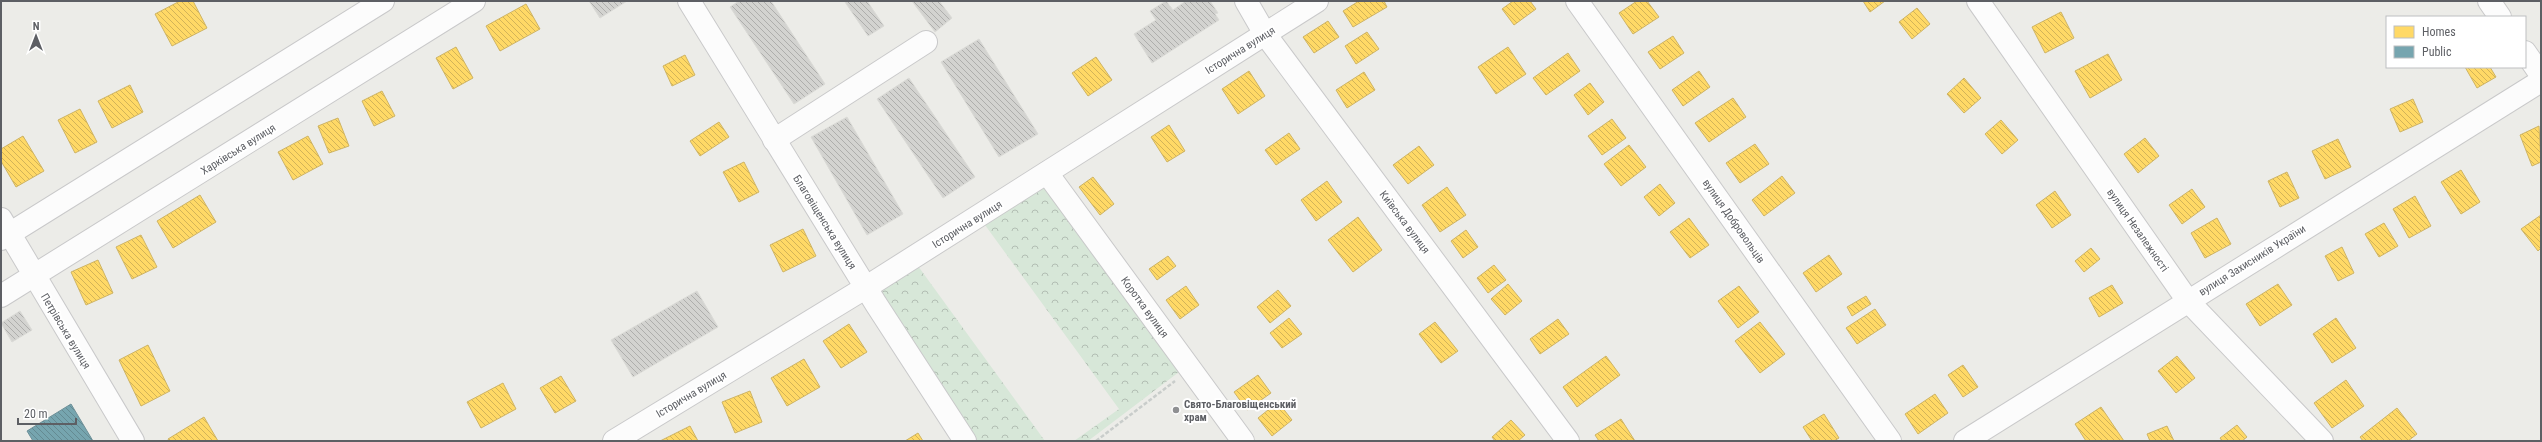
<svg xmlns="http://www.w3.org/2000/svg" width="2542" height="442" font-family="'Roboto Condensed',sans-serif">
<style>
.forest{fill:url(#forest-crowns)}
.homes{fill:url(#homes-back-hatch);stroke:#ceb465}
.public{fill:url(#public-back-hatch);stroke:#6e9098}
.building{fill:url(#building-back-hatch);stroke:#dbdbd7}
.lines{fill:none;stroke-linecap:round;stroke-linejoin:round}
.minor-casing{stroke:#c9c9ca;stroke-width:24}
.path{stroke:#c9cdcb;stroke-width:2.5;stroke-dasharray:4 2;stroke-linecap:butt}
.minor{stroke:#fcfcfc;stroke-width:22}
.poi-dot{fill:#8f9092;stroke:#fff;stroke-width:1.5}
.labels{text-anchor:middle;stroke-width:4;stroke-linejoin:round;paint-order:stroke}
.street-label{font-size:11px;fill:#5d5f64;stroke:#fff}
.poi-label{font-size:11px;font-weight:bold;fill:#5d5f64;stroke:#fff;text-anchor:start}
</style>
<defs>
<pattern id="forest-crowns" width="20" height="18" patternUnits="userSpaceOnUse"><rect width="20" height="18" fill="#d7e7d8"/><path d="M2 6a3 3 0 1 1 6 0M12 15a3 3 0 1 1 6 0" fill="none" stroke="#b2beb3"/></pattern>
<pattern id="homes-back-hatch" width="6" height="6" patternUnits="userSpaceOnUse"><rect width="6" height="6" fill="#ffd966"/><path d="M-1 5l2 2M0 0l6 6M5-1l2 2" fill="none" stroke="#d2b358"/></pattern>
<pattern id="public-back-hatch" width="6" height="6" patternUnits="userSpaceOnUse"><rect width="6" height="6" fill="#76a5af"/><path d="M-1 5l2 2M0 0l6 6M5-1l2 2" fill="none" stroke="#648a92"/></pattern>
<pattern id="building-back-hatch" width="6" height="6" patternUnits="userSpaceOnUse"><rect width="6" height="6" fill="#d3d3d0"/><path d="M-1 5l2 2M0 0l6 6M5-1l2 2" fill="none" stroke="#aeaeac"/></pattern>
</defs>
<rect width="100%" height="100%" fill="#ecece8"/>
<g class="forest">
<path d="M1044 187 1179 372 1088 441H1074L1119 409 985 225Z"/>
<path d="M918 266 1045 441H974L879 290Z"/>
</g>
<g class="homes">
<path d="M180 1H193L207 28 172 46 155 14Z"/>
<path d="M1359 1H1384L1387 7 1353 27 1343 11Z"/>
<path d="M1513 1H1530L1536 9 1514 25 1502 9Z"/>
<path d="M1637 1H1647L1659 17 1633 34 1619 13Z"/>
<path d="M1863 1H1885L1870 12Z"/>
<path d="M526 4 540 29 500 51 486 26Z"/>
<path d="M1917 8 1930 24 1912 39 1899 22Z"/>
<path d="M2061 12 2074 38 2045 53 2032 27Z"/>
<path d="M1328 21 1339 37 1314 53 1303 37Z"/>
<path d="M1367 32 1379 49 1356 64 1345 46Z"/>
<path d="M1673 36 1684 53 1660 69 1648 52Z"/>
<path d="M456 47 473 78 453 89 436 58Z"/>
<path d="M1508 47 1526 74 1496 94 1478 67Z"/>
<path d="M1568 53 1580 71 1546 95 1533 78Z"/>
<path d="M2108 54 2122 80 2090 98 2075 71Z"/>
<path d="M685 55 695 75 672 86 663 66Z"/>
<path d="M1096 57 1112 80 1088 96 1072 73Z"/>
<path d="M2465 67H2490L2496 77 2477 88Z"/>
<path d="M1249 71 1265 96 1238 114 1222 89Z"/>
<path d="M1699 71 1710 87 1683 106 1672 90Z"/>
<path d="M1364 72 1375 90 1347 108 1336 90Z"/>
<path d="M1964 78 1981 98 1964 113 1947 94Z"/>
<path d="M1590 83 1604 102 1588 115 1574 95Z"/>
<path d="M130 85 143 112 112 128 98 101Z"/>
<path d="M382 91 395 116 374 126 362 101Z"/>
<path d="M1733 98 1746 117 1709 142 1695 123Z"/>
<path d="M2413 99 2423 122 2400 132 2390 109Z"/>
<path d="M80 109 97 142 75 153 58 120Z"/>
<path d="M338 118 349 146 329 153 318 126Z"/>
<path d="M1612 119 1626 138 1602 155 1588 136Z"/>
<path d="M2001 120 2018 140 2002 154 1985 134Z"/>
<path d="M719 122 729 137 700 156 690 141Z"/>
<path d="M1169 125 1185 151 1167 162 1151 137Z"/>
<path d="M2539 126 2541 162 2532 166 2520 135Z"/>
<path d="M1289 133 1300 149 1276 165 1265 150Z"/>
<path d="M23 136 44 171 16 187 1 161V149Z"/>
<path d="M308 136 323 164 293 180 278 152Z"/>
<path d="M2145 138 2159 156 2138 173 2124 154Z"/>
<path d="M2338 139 2351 167 2325 179 2312 151Z"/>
<path d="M1755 144 1769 164 1740 183 1726 163Z"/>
<path d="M1629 145 1646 167 1621 186 1604 164Z"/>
<path d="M1419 146 1434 165 1408 184 1393 165Z"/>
<path d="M744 162 759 192 739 202 723 172Z"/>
<path d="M2461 170 2480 202 2461 214 2441 182Z"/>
<path d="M2287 172 2299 198 2280 207 2268 181Z"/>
<path d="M1782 176 1795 193 1764 216 1752 200Z"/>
<path d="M1093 177 1114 204 1100 215 1079 187Z"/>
<path d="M1327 181 1342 202 1316 221 1301 200Z"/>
<path d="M1660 184 1675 203 1659 216 1644 197Z"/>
<path d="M1447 187 1466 215 1440 232 1422 205Z"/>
<path d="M2192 189 2205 207 2182 224 2169 205Z"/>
<path d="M2055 191 2071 215 2052 228 2036 205Z"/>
<path d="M200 195 216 222 173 248 157 221Z"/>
<path d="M2415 196 2431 226 2409 238 2393 209Z"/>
<path d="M2541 215V248L2538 251 2521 229Z"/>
<path d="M1358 217 1382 250 1353 272 1328 240Z"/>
<path d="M1689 218 1709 245 1690 258 1670 232Z"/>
<path d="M2217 218 2231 244 2205 258 2191 233Z"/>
<path d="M2384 223 2398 246 2379 257 2365 234Z"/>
<path d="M803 229 816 256 783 272 770 245Z"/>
<path d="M1466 230 1478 247 1463 258 1451 241Z"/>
<path d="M141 235 157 267 132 279 116 247Z"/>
<path d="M2342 247 2354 273 2338 281 2325 256Z"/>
<path d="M2091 248 2100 259 2084 272 2075 261Z"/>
<path d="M1829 255 1842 274 1816 292 1803 273Z"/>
<path d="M1168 256 1176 266 1157 280 1149 269Z"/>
<path d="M98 260 113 293 86 305 71 272Z"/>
<path d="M1494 265 1506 280 1488 293 1477 278Z"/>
<path d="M1508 284 1522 301 1505 315 1491 299Z"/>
<path d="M2278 284 2292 305 2260 326 2246 304Z"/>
<path d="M2112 285 2123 303 2099 317 2089 298Z"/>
<path d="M1186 286 1199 305 1180 319 1166 300Z"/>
<path d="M1739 286 1759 312 1738 328 1718 301Z"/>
<path d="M1278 290 1291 306 1270 323 1257 307Z"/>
<path d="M1866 296 1871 304 1852 316 1847 307Z"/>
<path d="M1875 309 1886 325 1857 344 1846 328Z"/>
<path d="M1289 318 1302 334 1282 348 1270 333Z"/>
<path d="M2336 318 2356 348 2332 363 2313 334Z"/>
<path d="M1558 319 1569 334 1540 354 1530 339Z"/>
<path d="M1435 322 1458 351 1441 363 1419 334Z"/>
<path d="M1760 322 1785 354 1760 373 1735 341Z"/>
<path d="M849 324 867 352 841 368 823 341Z"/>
<path d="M148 345 170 391 141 406 119 360Z"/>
<path d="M1606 356 1620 375 1577 407 1563 387Z"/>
<path d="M2177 356 2195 378 2176 393 2158 371Z"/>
<path d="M804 359 820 387 787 406 771 378Z"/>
<path d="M1963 365 1978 387 1963 397 1948 375Z"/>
<path d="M1258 375 1271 393 1247 410 1234 392Z"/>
<path d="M561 376 576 401 555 413 540 388Z"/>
<path d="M2346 380 2364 406 2332 428 2314 403Z"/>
<path d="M503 383 516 409 481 428 467 402Z"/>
<path d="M750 391 762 422 735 433 722 402Z"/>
<path d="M1935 394 1948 413 1918 434 1905 414Z"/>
<path d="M1278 402 1292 420 1272 436 1258 418Z"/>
<path d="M2101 407 2124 441H2086L2075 424Z"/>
<path d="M2397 408 2417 434 2408 441H2363L2360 437Z"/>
<path d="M1824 414 1839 438 1834 441H1812L1803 427Z"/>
<path d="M204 417 218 441H169L168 439Z"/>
<path d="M1621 419 1635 441H1599L1595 435Z"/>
<path d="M1511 420 1525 435 1518 441H1495L1492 437Z"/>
<path d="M2237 425 2247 437 2242 441H2222L2220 438Z"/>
<path d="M690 426 698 441H660Z"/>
<path d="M2167 426 2174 441H2150L2147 434Z"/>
<path d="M918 433 923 441H905Z"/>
</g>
<path class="public" d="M71 404 93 441H33L27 431Z"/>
<g class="building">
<path d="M589 1H627L600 18Z"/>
<path d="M739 1H771L825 84 794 104 730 7Z"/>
<path d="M848 1H867L884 26 868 36 845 2Z"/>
<path d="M912 1H939L952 18 935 32Z"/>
<path d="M1166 1 1173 10 1186 1H1210L1218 13 1215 14 1219 20 1152 63 1134 34 1156 20 1150 11Z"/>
<path d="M979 39 1038 134 999 157 941 62Z"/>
<path d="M909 78 975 177 943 198 877 99Z"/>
<path d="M847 117 903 214 867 235 811 137Z"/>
<path d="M697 291 718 327 633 377 611 340Z"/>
<path d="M20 311 32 330 12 342 1 323Z"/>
</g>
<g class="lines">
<g class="minor-casing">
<g id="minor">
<path d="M689 1 876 304 965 441"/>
<path d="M1246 1 1265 34 1568 441"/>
<path d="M1577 1 1890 441"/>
<path d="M1978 1 2188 301 2322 441"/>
<path d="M2489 1 2500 17"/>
<path d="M2525 52 2541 75"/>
<path d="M774 140 926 42"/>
<path d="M1047 173 1243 441"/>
<path d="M1 219 133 441"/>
<path d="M1 239 383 1"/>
<path d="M1 296 474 1"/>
<path d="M614 441 865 288 1317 1"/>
<path d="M1965 441 2541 81"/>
</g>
</g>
<path class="path" d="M1096 441 1175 381"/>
<use href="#minor" class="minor"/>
</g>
<circle class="poi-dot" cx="1176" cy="410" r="4"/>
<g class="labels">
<g class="street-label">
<text transform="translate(1240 50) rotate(-32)" y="4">Історична вулиця</text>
<text transform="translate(238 149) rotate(-32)" y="4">Харківська вулиця</text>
<text transform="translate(1734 221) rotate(55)" y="4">вулиця Добровольців</text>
<text transform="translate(825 222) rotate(58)" y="4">Благовіщенська вулиця</text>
<text transform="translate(1405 222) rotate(53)" y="4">Київська вулиця</text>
<text transform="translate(967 224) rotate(-32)" y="4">Історична вулиця</text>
<text transform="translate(2138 230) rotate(55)" y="4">вулиця Незалежності</text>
<text transform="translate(2252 260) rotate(-32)" y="4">вулиця Захисників України</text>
<text transform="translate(1145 307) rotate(54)" y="4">Коротка вулиця</text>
<text transform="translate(66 331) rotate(59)" y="4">Петрівська вулиця</text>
<text transform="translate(691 394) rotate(-31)" y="4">Історична вулиця</text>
</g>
<g class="poi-label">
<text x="1184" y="408">Свято-Благовіщенський<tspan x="1184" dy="13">храм</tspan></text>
</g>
</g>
<rect width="2542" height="442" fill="none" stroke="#5d5f64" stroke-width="4"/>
<rect x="2386" y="16" width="140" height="52" fill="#ffffff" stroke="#bebfc1"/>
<rect x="2394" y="26" width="20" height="12" fill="#ffd966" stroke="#bebfc1"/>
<text x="2422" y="36" font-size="12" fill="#5d5f64">Homes</text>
<rect x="2394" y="46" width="20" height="12" fill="#76a5af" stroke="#bebfc1"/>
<text x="2422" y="56" font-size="12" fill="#5d5f64">Public</text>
<g transform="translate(36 36)" stroke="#ffffff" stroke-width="3" paint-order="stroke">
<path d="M0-3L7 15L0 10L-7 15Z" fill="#5d5f64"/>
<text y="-6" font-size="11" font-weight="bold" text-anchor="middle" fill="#5d5f64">N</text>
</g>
<path d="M18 418v6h58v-6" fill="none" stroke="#5d5f64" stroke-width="2"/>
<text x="24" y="418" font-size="12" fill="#5d5f64" stroke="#ffffff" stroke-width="3" paint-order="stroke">20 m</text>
</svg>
